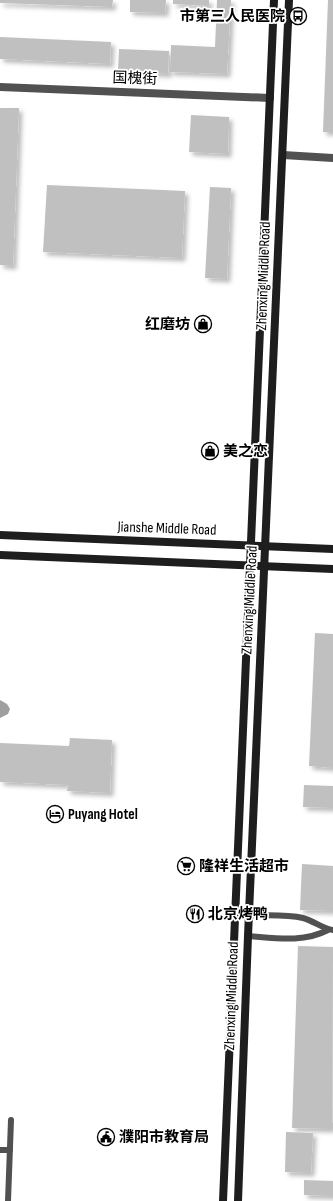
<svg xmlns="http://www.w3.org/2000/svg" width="333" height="1201" font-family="'Sofia Sans Condensed','Noto Sans SC',sans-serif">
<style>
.water{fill:#9f9f9f}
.building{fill:#c0c0c0;filter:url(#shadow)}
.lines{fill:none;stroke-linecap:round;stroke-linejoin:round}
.lane{stroke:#515151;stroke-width:6}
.street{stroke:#515151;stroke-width:8}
.secondary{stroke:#1e1e1e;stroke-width:8}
.labels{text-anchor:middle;stroke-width:3.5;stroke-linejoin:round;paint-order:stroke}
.poi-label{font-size:15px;font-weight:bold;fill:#000;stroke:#fff;text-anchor:start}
.street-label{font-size:15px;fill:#000;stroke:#fff}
</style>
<defs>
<filter id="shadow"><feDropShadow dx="3.5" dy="3.5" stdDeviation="2" flood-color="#0004"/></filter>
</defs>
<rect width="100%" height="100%" fill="#fff"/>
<path class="water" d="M0 700 7 704 10 709 8 714 0 718Z"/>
<g class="building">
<path d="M0 0H113L112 7 0 3Z"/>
<path d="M130 0H166L165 13 130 12Z"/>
<path d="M173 0H209V6L173 4Z"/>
<path d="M217 0H231L227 74 170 72 171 45 215 47Z"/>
<path d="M328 0H333V132H323Z"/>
<path d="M0 37 111 42 110 64 0 59Z"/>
<path d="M119 49 169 51 168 74 118 71Z"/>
<path d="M0 108H19L13 266 0 265Z"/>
<path d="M191 115 229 117 228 154 189 152Z"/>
<path d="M47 185 185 191 182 258 43 252Z"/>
<path d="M210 187 231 188 227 279 205 278Z"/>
<path d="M315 633 333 634V768L309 766Z"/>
<path d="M70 738 112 740 110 793 67 791 68 785 0 782V743L69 746Z"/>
<path d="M304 785 333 786V808L303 807Z"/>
<path d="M302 864 333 866V911L300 910Z"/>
<path d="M298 946 333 947 332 1129 292 1128Z"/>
<path d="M286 1132 313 1133 311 1173 285 1172Z"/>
<path d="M304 1180 333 1181V1196L304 1195Z"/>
</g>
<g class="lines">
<g class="lane">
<path d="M249 915C267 916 286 914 303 918 314 921 323 929 333 930"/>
<path d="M248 936C275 938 303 943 328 930"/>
<path d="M0 1150H10"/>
<path d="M8 1201 11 1120"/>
</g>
<g class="street">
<path d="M0 87 270 98"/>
<path d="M283 155 333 158"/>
</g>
<g class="secondary">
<path d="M0 535 333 549"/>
<path d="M0 555 333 569"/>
<path d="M223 1201 274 0"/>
<path d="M238 1201 248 936 289 0"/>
</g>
</g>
<defs>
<g id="bus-ring" transform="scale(0.9)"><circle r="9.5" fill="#fff" stroke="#000" stroke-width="1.5"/><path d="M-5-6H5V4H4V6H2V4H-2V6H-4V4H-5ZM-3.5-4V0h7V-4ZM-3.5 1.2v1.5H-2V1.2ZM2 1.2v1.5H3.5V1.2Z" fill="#000"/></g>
<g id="shop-ring" transform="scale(0.9)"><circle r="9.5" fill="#fff" stroke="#000" stroke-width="1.5"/><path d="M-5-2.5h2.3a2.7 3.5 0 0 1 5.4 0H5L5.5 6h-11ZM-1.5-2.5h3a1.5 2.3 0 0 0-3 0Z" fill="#000"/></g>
<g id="hotel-ring" transform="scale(0.9)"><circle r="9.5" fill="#fff" stroke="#000" stroke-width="1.5"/><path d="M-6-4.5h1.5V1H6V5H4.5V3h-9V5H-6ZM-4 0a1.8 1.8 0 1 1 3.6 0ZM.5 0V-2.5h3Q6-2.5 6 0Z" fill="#000"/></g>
<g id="supermarket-ring" transform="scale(0.9)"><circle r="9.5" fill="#fff" stroke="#000" stroke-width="1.5"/><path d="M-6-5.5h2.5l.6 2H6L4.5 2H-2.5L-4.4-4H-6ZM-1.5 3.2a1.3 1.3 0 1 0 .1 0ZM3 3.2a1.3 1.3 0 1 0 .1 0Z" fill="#000"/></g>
<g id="restaurant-ring" transform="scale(0.9)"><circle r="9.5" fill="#fff" stroke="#000" stroke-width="1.5"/><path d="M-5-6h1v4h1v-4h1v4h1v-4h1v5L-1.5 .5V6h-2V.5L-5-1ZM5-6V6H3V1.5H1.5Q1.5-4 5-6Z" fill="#000"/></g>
<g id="civic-ring" transform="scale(0.9)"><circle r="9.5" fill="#fff" stroke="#000" stroke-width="1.5"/><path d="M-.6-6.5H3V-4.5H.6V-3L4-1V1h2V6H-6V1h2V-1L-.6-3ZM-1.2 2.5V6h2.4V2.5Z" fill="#000"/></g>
</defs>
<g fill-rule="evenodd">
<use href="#bus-ring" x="298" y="16"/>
<use href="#shop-ring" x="203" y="324"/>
<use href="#shop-ring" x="210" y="451"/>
<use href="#hotel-ring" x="55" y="814"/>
<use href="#supermarket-ring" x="186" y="866"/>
<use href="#restaurant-ring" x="195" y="914"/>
<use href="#civic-ring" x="106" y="1137"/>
</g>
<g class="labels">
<g class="poi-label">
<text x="285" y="21" text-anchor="end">市第三人民医院</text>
<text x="190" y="329" text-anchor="end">红磨坊</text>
<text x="223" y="456">美之恋</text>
<text x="68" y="819">Puyang Hotel</text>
<text x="199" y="871">隆祥生活超市</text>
<text x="208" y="919">北京烤鸭</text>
<text x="119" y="1142">濮阳市教育局</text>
</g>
<g class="street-label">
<text transform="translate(135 78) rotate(2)" y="5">国槐街</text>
<text transform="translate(263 276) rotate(-88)" y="5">Zhenxing Middle Road</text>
<text transform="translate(167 528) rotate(2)" y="5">Jianshe Middle Road</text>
<text transform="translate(249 600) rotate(-87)" y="5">Zhenxing Middle Road</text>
<text transform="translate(231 996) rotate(-88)" y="5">Zhenxing Middle Road</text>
</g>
</g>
</svg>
